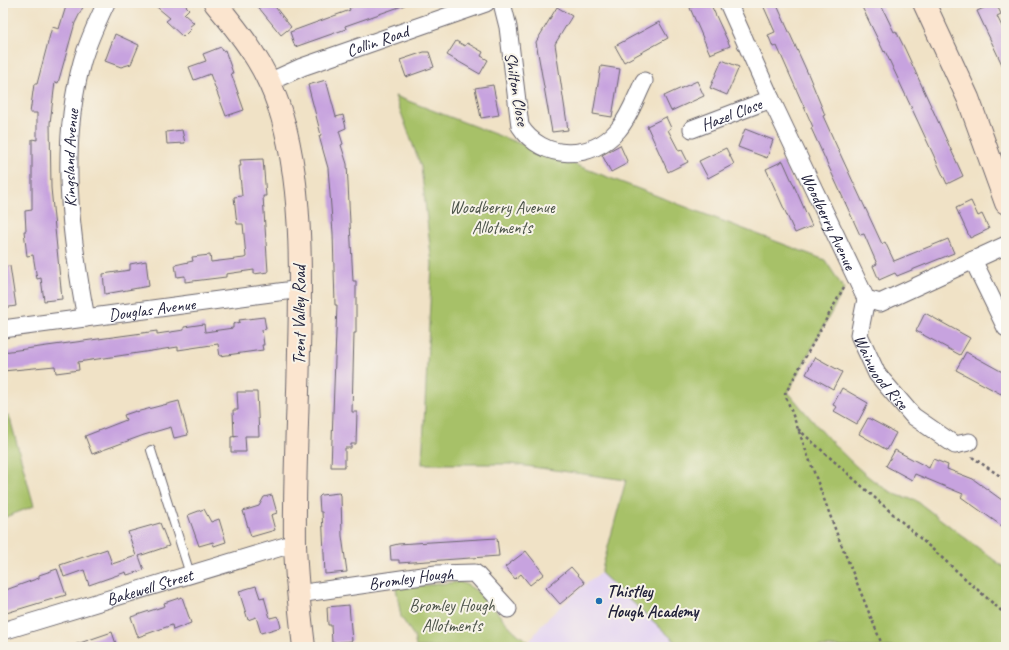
<svg xmlns="http://www.w3.org/2000/svg" width="1009" height="650" font-family="Caveat,sans-serif">
<style>
.built{fill:#e3d3f3}
.green{fill:#a7c168;stroke:#647252}
.building{fill:#c7a3df}
.lines{fill:none;stroke-linecap:round;stroke-linejoin:round}
.lane-casing{stroke:#6a656c;stroke-width:10}
.street-casing{stroke:#6a656c;stroke-width:19}
.secondary-casing{stroke:#6a656c;stroke-width:24}
.path{stroke:#6a656c;stroke-width:2.5;stroke-dasharray:3 3;stroke-linecap:butt}
.lane{stroke:#fff;stroke-width:8}
.street{stroke:#fff;stroke-width:17}
.secondary{stroke:#fbe5cf;stroke-width:22}
.poi-dot{fill:#1f6fb2;stroke:#f7f3e8;stroke-width:1.5}
.labels{text-anchor:middle;stroke-width:4;stroke-linejoin:round;paint-order:stroke}
.street-label{font-size:17px;fill:#22223b;stroke:#f7f3e8}
.park-label{font-size:17px;fill:#4a5248;stroke:#f7f3e8}
.poi-label{font-size:17px;font-weight:bold;fill:#22223b;stroke:#f7f3e8;text-anchor:start}
</style>
<rect width="100%" height="100%" fill="#f7f3e8"/>
<filter id="ink" filterUnits="userSpaceOnUse"><feTurbulence type="fractalNoise" baseFrequency=".025" numOctaves="2"/><feDisplacementMap in="SourceGraphic" scale="8" xChannelSelector="R" yChannelSelector="G"/><feConvolveMatrix kernelMatrix="1 2 1 2 8 2 1 2 1" color-interpolation-filters="sRGB"/></filter>
<filter id="wash" filterUnits="userSpaceOnUse"><feTurbulence type="fractalNoise" baseFrequency=".012" numOctaves="4" result="noise"/><feDisplacementMap in="SourceGraphic" scale="16" xChannelSelector="R" yChannelSelector="G"/><feGaussianBlur stdDeviation="0.9" result="paint"/><feColorMatrix in="noise" values="0 0 0 0 0 0 0 0 0 0 0 0 0 0 0 0 0 1.4 0 .05"/><feComposite in="paint" operator="in"/></filter>
<g filter="url(#wash)">
<rect width="100%" height="100%" fill="#f0e2c6"/>
<path class="built" d="M601 573 681 647H525L544 622 590 580Z"/>
<g class="green">
<path d="M395 96 825 260 844 289 788 392C813 421 874 498 914 499L1006 569V647H681L601 573 626 480 511 464H422L432 264 421 167Z"/>
<path d="M9 415 34 506 3 518V417Z"/>
<path d="M460 582C491 593 501 626 528 641L525 647H416L414 636 401 617 396 588Z"/>
</g>
<g id="blocks">
<g class="building">
<path d="M67 3H85L75 23 58 83 55 82 50 123 51 188 62 299 44 301 41 278 37 279 33 255 27 256 24 231H26L25 211 32 210V139L37 140V113H30L34 84H37L52 27 59 29Z"/>
<path d="M152 3H183L189 9 184 14 194 23 189 27 191 29 183 37 166 21 170 18Z"/>
<path d="M255 3H272L291 27 281 35Z"/>
<path d="M362 3H405V5L345 26 346 29 295 47 290 32 350 10 349 8Z"/>
<path d="M701 3H710L730 46 710 54 690 8Z"/>
<path d="M762 3H776L809 76 825 115 823 116 842 158 882 244 885 242 894 261 948 239 954 253 897 276 895 273 879 280 873 266 877 264 864 234 860 235 811 128 813 127 777 46 773 47 768 35 775 32Z"/>
<path d="M860 3H880L894 32 896 31 905 49 963 176 947 184 885 51 884 52Z"/>
<path d="M981 3H996L1001 14 997 16 1006 35V73L977 11 984 8Z"/>
<path d="M557 7 572 16 555 44 568 130 552 132 536 42Z"/>
<path d="M659 22 668 38 624 62 615 46Z"/>
<path d="M115 34 139 45 131 64 121 67 105 61Z"/>
<path d="M456 41 465 46 467 43 483 52 481 56 488 60 480 74 447 55Z"/>
<path d="M221 47 223 51 225 50 233 73H231L244 110 226 116 210 74 194 80 189 67 206 61 203 54Z"/>
<path d="M424 52H429L434 67 406 77 400 60Z"/>
<path d="M722 60 739 67 727 95 710 88Z"/>
<path d="M601 66 620 69 612 117 593 114Z"/>
<path d="M326 80 336 117 343 115 346 128 339 131 343 144 341 145 347 164 353 281H356V333H354L352 412H357L356 444H351V448H345V467H331L337 305H335L333 233 328 168 319 136 321 135 308 85Z"/>
<path d="M697 81 704 96 671 111 664 96Z"/>
<path d="M493 85 499 115 481 118 475 88Z"/>
<path d="M666 117 671 128 668 130 679 151 682 150 688 162 668 172 647 126Z"/>
<path d="M745 129 773 140 767 158 738 147Z"/>
<path d="M182 130 185 143 167 144 166 132Z"/>
<path d="M620 145 628 163 611 172 602 155Z"/>
<path d="M726 148 734 164 708 178 699 161Z"/>
<path d="M263 159 266 196H263L268 272 254 274V270L226 274V277L185 282V276L177 277 175 265 193 261 192 257 210 255 211 262 244 258 246 257 243 224H237L234 197 242 196 239 166H241L240 160Z"/>
<path d="M783 161 812 226 795 233 766 169Z"/>
<path d="M971 201 978 216 982 214 989 229 970 238 956 208Z"/>
<path d="M146 261 149 286 105 294 103 274 130 270V264Z"/>
<path d="M10 266 16 306 3 308V267Z"/>
<path d="M925 313 970 338 960 355 916 331Z"/>
<path d="M264 317 266 329 262 330 264 345H262L263 350 220 356 218 344 178 350V347L78 362 79 370 56 373 55 366 3 371V352L157 331V334L184 330V327L204 324 205 332 233 328V324L240 322 239 320Z"/>
<path d="M966 352 1006 374V386L1001 394 956 370Z"/>
<path d="M815 357 842 372 833 389 806 374Z"/>
<path d="M842 388 868 403 857 424 834 411 837 407 833 405Z"/>
<path d="M237 392H257L259 436H245L246 452H231V437L238 436 234 437 233 410H238Z"/>
<path d="M179 401 188 435 174 438 171 427 144 435 92 454 85 436 126 420 124 415 136 411V412Z"/>
<path d="M868 418 896 433 887 450 859 434Z"/>
<path d="M895 450 929 468 933 459 948 465 947 469 973 479 1006 503V529L961 497 963 494 915 474 912 480 886 466Z"/>
<path d="M339 493 341 495 342 536 347 572 325 574 322 512H320L319 497 321 495Z"/>
<path d="M272 495 277 513 271 515 275 530 251 537 243 511 259 506 264 497Z"/>
<path d="M204 509 211 522 219 519 226 542 214 546 213 542 199 546 188 515Z"/>
<path d="M160 523 169 546 139 556 144 570 127 575 126 572 89 585 84 570 64 577 60 565 107 549 112 564 136 556 128 532Z"/>
<path d="M497 538 499 556 399 563V560H391L390 546 398 544Z"/>
<path d="M526 551 544 574 530 585 521 574 515 579 505 567Z"/>
<path d="M571 567 585 583 560 604 546 588Z"/>
<path d="M57 569 66 595 3 614V591L39 578V575Z"/>
<path d="M256 586 260 598 264 597 270 618 278 616 281 627 261 633 256 617 248 620 239 591Z"/>
<path d="M182 597 191 623 173 630 172 625 138 637 131 617 165 606 164 603Z"/>
<path d="M349 605 352 641 332 643 331 625H328L327 607Z"/>
<path d="M112 632 117 647H74V645Z"/>
</g>
</g>
</g>
<g filter="url(#ink)">
<use href="#blocks" fill-opacity="0" stroke="#6a656c" stroke-width="1"/>
<g class="lines">
<g class="lane-casing">
<path id="lane" d="M151 450 190 574"/>
</g>
<g class="street-casing">
<g id="street">
<path d="M502 3 508 27 520 126C542 161 592 161 618 130 630 116 636 97 644 81"/>
<path id="s1" d="M728 3 771 99 866 299 880 303 1006 245"/>
<path id="s2" d="M269 82 302 67 486 3"/>
<path id="s3" d="M692 129 771 99"/>
<path d="M973 260 1006 328"/>
<path id="s4" d="M866 299 859 335 877 374 913 416 955 445 969 442"/>
<path id="s5" d="M86 318C70 234 59 146 82 62 88 41 97 22 106 3"/>
<path id="s6" d="M3 329 301 289"/>
<path id="s7" d="M298 594 436 574 475 573 508 609"/>
<path id="s8" d="M3 631 295 543"/>
</g>
</g>
<g class="secondary-casing">
<g id="secondary">
<path d="M215 3C241 34 265 65 278 104 303 176 301 274 299 350 298 414 294 479 295 544 296 578 300 613 304 647"/>
<path d="M924 3 968 98 1006 203"/>
</g>
</g>
<g class="path">
<path d="M844 287 785 394 837 534 883 647"/>
<path d="M798 429 1006 615"/>
<path d="M972 457 1006 480"/>
</g>
<use href="#lane" class="lane"/>
<use href="#street" class="street"/>
<use href="#secondary" class="secondary"/>
</g>
</g>
<circle class="poi-dot" cx="599" cy="601" r="4"/>
<g class="labels">
<g class="street-label">
<text dy="6" stroke="none"><textPath href="#s2" startOffset="116">Collin Road</textPath></text>
<text transform="translate(517 89) rotate(80)" y="6">Shilton Close</text>
<text dy="6" stroke="none"><textPath href="#s3" startOffset="42">Hazel Close</textPath></text>
<text dy="6" stroke="none"><textPath href="#s5" startOffset="161">Kingsland Avenue</textPath></text>
<text dy="6" stroke="none"><textPath href="#s1" startOffset="240">Woodberry Avenue</textPath></text>
<text dy="6" stroke="none"><textPath href="#s6" startOffset="150">Douglas Avenue</textPath></text>
<text transform="translate(299 315) rotate(-90)" y="6">Trent Valley Road</text>
<text dy="6" stroke="none"><textPath href="#s4" startOffset="80">Wainwood Rise</textPath></text>
<text dy="6" stroke="none"><textPath href="#s7" startOffset="114">Bromley Hough</textPath></text>
<text dy="6" stroke="none"><textPath href="#s8" startOffset="153">Bakewell Street</textPath></text>
</g>
<g class="park-label">
<text x="502" y="213">Woodberry Avenue<tspan x="502" dy="20">Allotments</tspan></text>
<text x="452" y="611">Bromley Hough<tspan x="452" dy="20">Allotments</tspan></text>
</g>
<g class="poi-label">
<text x="607" y="597">Thistley<tspan x="607" dy="20">Hough Academy</tspan></text>
</g>
</g>
<rect width="1009" height="650" fill="none" stroke="#f7f3e8" stroke-width="16"/>
</svg>
